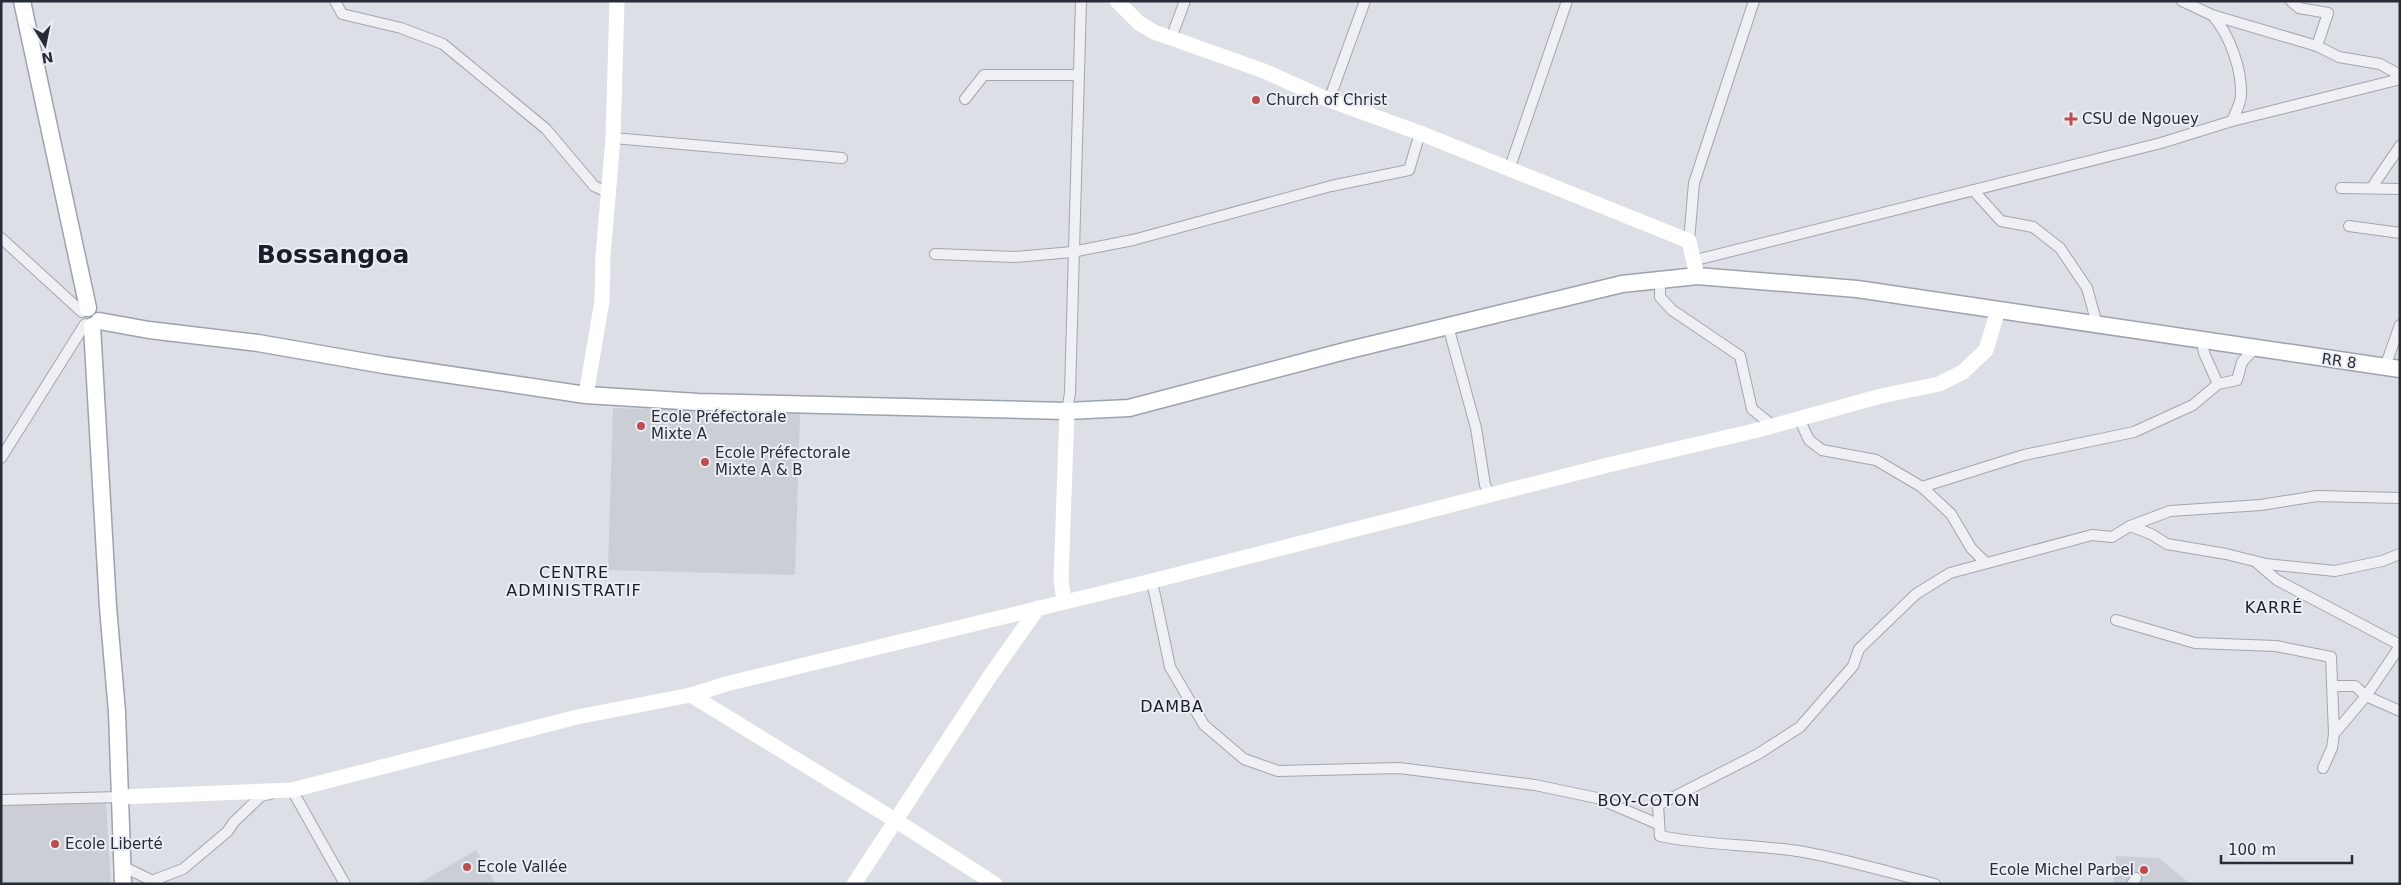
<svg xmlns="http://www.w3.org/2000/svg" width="2401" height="885" font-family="'DejaVu Sans',sans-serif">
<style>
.built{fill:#cbced5}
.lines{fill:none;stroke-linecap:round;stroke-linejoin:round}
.street-casing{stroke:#a2a6ae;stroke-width:12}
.primary-casing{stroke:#9da2af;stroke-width:19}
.street{stroke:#eff0f4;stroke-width:10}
.secondary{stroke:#fff;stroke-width:15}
.primary{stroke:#fff;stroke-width:16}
.poi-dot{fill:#be4d51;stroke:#ebeef3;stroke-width:2}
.labels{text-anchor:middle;stroke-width:4;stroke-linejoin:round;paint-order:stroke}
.poi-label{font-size:15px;fill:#282c39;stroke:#ebeef3;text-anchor:start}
.street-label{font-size:15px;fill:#282c39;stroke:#ebeef3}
.neighbourhood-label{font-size:16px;letter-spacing:1px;fill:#1a1e2a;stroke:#ebeef3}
.town-label{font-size:25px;font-weight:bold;fill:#1a1e2a;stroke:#ebeef3}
</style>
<rect width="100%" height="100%" fill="#dcdfe5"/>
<g class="built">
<path d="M613 408 800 413 795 575 608 570Z"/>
<path d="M106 803 111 884H1V805Z"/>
<path d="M476 850 496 884H418Z"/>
<path d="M2116 856 2159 858 2189 883 2113 884Z"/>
</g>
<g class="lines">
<g class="street-casing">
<g id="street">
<path d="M335 1 342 14 401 28 443 44 546 129 594 186 607 192"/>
<path d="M2182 1 2212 15 2317 46 2339 57 2380 64 2400 75"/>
<path d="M2291 1 2299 8 2328 13 2317 46"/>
<path d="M2213 16C2230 35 2242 70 2241 95 2241 103 2235 114 2232 121"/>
<path d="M1171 38 1185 1"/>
<path d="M965 99 984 75H1078"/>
<path d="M1329 100 1365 1"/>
<path d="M613 138 842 158"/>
<path d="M1509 170 1567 1"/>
<path d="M2372 187 2400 146"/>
<path d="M2341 188 2400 189"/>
<path d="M1973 190 2001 221 2033 227 2060 248 2087 288 2097 324"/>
<path d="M2349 226 2400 233"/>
<path d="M1 238 82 312"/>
<path d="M1689 241 1694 183 1754 1"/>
<path d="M935 254 1015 257 1072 252 1133 240 1331 186 1409 170 1420 133"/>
<path d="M1692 261 2161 143 2232 121 2400 79"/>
<path d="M1660 279V297L1672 310 1740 356 1752 409 1773 426"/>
<path d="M1448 326 1476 428 1485 485 1491 495"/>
<path d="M2385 367 2400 325"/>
<path d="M2218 384 2237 380 2242 362 2255 348"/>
<path d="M1067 411 1070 393 1081 1"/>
<path d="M1799 418 1809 440 1822 450 1876 460 1922 487 1951 514 1971 548 1986 563"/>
<path d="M1 458 85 324"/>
<path d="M1922 487 2024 455 2134 432 2193 405 2218 384 2204 353 2202 341"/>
<path d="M2130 526 2151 534 2167 544 2226 554 2266 564 2335 571 2382 561 2400 554"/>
<path d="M2256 562 2277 580 2400 645"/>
<path d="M1152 581 1170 667 1204 725 1244 759 1278 771 1399 768 1535 785 1597 798 1658 824"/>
<path d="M2116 620 2195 643 2276 646 2331 657 2334 734"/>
<path d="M2333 686H2355L2366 696 2400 711"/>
<path d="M2323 768 2332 748 2334 734 2366 696 2400 646"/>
<path d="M292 790 345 884"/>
<path d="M1 800 120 797"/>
<path d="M122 866 159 884"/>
<path d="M154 880 183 869 227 832 234 822 261 796 270 794"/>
<path d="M1935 884C1892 873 1848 860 1804 852 1756 844 1707 846 1660 836L1658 805 1758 754 1800 727 1853 666 1859 649 1916 594 1950 573 2092 535 2112 537 2130 526 2170 511 2261 505 2317 496 2400 498"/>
<path d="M2132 884 2136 878"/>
</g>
</g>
<g class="primary-casing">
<g id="primary">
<path d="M22 1 88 308"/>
<path d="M99 321 149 330 258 343 384 365 586 395 698 402 1067 411 1129 408 1345 351 1622 284 1697 276 1857 289 2400 369"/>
<path d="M92 326 108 607 117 712 123 884"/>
</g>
</g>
<use href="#street" class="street"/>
<g class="secondary">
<path d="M1117 1 1139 23 1154 32 1264 71 1329 100 1420 133 1689 241 1697 276"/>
<path d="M586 395 602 301 603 256 613 138 617 1"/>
<path d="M1064 601 1061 580 1067 411"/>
<path d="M691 695 895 820 995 884"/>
<path d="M120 797 292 790 577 717 691 695 726 684 1152 581 1608 465 1758 430 1881 396 1939 384 1963 372 1986 350 1998 310"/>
<path d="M854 884 990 676 1038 608"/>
</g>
<use href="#primary" class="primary"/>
</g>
<g class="poi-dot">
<circle cx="1256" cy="100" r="5"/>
<path d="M2068.5 111.5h5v5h5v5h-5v5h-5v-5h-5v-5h5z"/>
<circle cx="641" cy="426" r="5"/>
<circle cx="705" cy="462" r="5"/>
<circle cx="55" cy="844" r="5"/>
<circle cx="467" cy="867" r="5"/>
<circle cx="2144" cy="870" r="5"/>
</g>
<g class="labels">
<g class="poi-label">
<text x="1266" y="105">Church of Christ</text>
<text x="2082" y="124">CSU de Ngouey</text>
<text x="651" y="422">Ecole Préfectorale<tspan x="651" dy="17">Mixte A</tspan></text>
<text x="715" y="458">Ecole Préfectorale<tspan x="715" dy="17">Mixte A &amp; B</tspan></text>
<text x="65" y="849">Ecole Liberté</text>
<text x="477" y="872">Ecole Vallée</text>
<text x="2134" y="875" text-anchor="end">Ecole Michel Parbel</text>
</g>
<g class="street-label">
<text transform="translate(2339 361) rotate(8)" y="5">RR 8</text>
</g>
<g class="neighbourhood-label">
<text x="574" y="578">CENTRE<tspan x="574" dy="18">ADMINISTRATIF</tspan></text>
<text x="2274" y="613">KARRÉ</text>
<text x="1172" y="712">DAMBA</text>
<text x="1649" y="806">BOY-COTON</text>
</g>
<g class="town-label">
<text x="333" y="263">Bossangoa</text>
</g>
</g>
<rect width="2401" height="885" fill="none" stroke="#282c39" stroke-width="5"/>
<g transform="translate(45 45) rotate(170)" stroke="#ebeef3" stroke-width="4" paint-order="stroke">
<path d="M0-4L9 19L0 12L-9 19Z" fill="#282c39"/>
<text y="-8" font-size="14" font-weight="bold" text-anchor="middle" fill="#282c39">N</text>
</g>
<path d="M2221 855v8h131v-8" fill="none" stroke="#282c39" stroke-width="2.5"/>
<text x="2228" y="855" font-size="15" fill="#282c39" stroke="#ebeef3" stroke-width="4" paint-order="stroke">100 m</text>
</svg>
